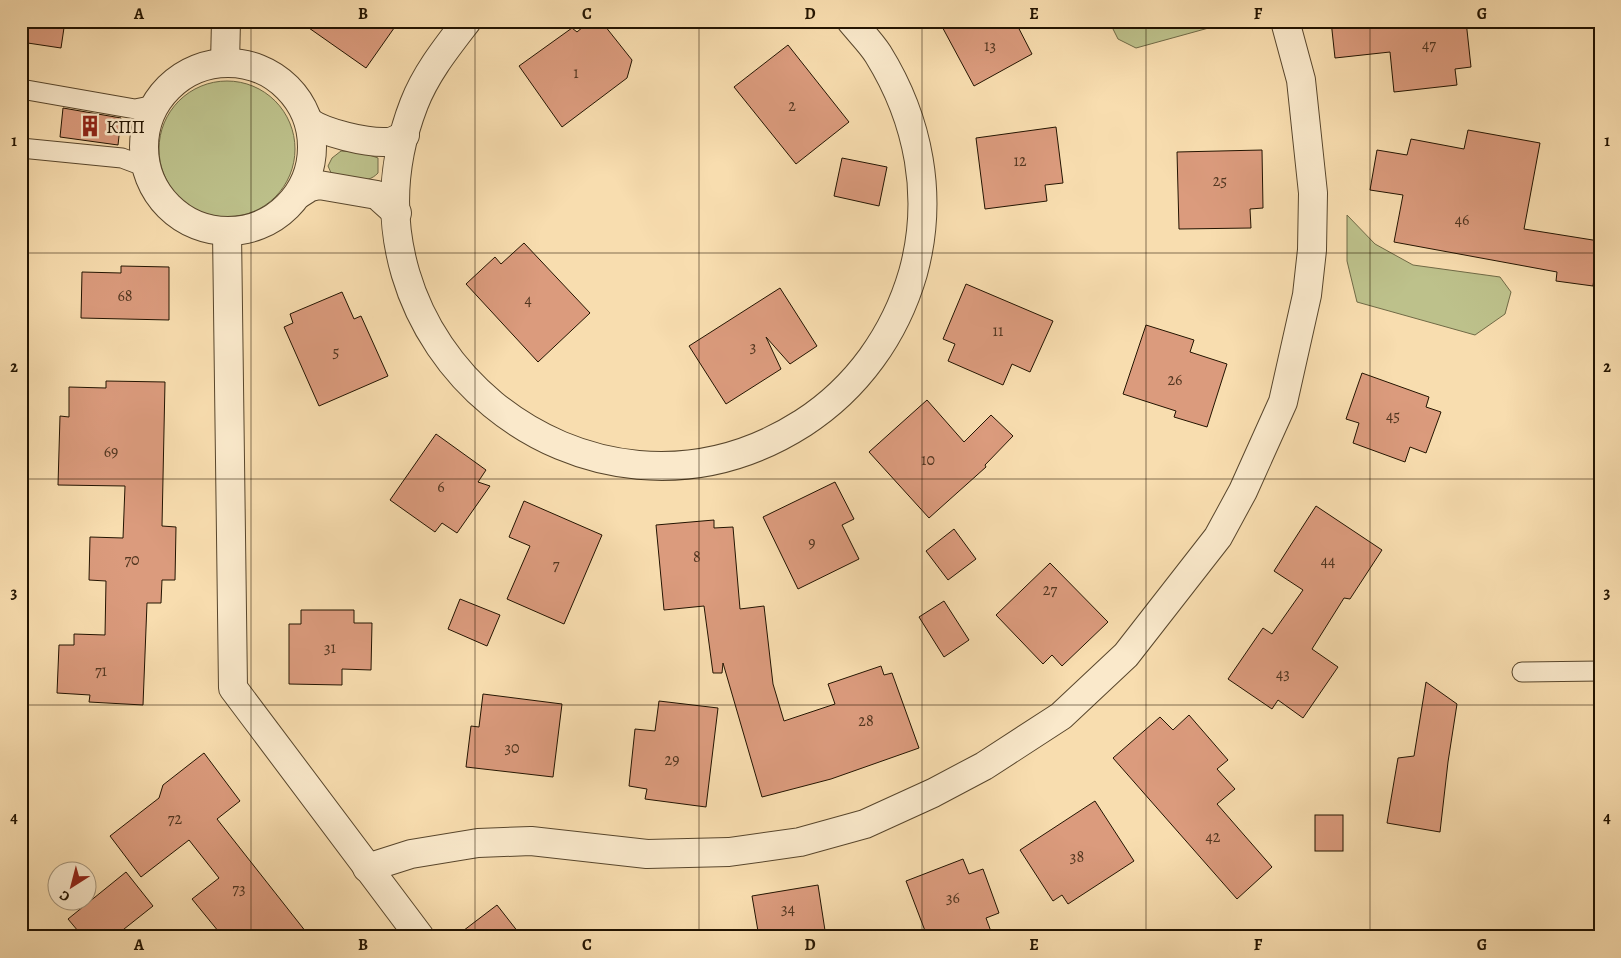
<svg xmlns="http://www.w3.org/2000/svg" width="1621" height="958" font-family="Alegreya,serif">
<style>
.green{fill:#bdc18b;stroke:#706a46}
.building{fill:#db9b7d;stroke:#231401}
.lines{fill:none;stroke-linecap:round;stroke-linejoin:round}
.lane-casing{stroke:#58462c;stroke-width:21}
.street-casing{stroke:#58462c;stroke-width:30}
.lane{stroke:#fae9cb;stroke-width:19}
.street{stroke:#fae9cb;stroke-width:28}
.grid{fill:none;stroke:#231401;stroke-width:1;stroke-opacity:0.55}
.labels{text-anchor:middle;stroke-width:5;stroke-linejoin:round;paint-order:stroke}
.number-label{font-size:16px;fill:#513620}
.poi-label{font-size:19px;fill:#231401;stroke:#fae9cb;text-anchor:start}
.neatline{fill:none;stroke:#231401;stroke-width:2}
.grid-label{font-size:16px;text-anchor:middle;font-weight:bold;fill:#231401}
</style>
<rect width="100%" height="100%" fill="#f8ddaf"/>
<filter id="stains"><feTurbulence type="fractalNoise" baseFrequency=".004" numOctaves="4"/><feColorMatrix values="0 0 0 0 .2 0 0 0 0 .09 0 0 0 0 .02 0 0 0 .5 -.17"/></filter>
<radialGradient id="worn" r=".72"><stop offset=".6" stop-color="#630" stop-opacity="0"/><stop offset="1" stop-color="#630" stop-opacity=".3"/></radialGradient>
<g class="green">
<path d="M1109 21H1234L1136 48 1118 39Z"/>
<circle cx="227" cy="149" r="68"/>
<path d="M341 151 361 152 378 158V173C366 186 348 178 332 175L328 166 332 158Z"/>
<path d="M1347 215 1375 244 1413 265 1500 277 1511 292 1505 314 1475 335 1357 302 1347 261Z"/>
</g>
<g class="building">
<path d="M21 21H65L61 48 21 42Z"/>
<path d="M299 21H399L366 68Z"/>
<path d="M590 21H601L632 60 627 78 562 127 519 66 572 28 577 32Z"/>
<path d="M939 21H1015L1032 54 974 86Z"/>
<path d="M1331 21H1466L1471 67 1455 69 1457 85 1394 92 1390 52 1335 58Z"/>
<path d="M788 45 849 122 796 164 734 87Z"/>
<path d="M63 108 121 118 118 145 60 137Z"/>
<path d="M1056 127 1063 183 1045 185 1047 201 985 209 976 138Z"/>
<path d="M1468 130 1540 143 1524 229 1599 241 1593 286 1556 281 1557 272 1394 242 1403 195 1370 190 1377 150 1407 155 1411 139 1464 149Z"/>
<path d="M1262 150 1263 208 1250 209 1251 228 1179 229 1177 152Z"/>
<path d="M842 158 887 167 879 206 834 196Z"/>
<path d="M524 243 590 313 538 362 466 284 495 257 501 264Z"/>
<path d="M121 266 169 267V320L81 318 82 272 121 273Z"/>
<path d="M966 284 1053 321 1030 372 1012 364 1003 385 948 361 955 344 943 339Z"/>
<path d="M780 288 817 346 790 364 766 337 781 369 726 404 689 346Z"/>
<path d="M342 292 354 319 361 316 388 376 319 406 284 327 293 323 290 314Z"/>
<path d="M1146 325 1194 340 1190 352 1227 364 1207 427 1174 417 1176 411 1123 394Z"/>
<path d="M1362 373 1429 397 1426 407 1441 412 1426 453 1410 447 1405 462 1353 443 1359 423 1346 419Z"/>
<path d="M106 381 165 382 162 526 176 527 175 580H162L161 603H147L143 705 89 702 90 695 57 693 59 645H74V634L105 635 106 581 89 580 90 537 123 538 125 486 58 485 60 416 69 417V387L106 388Z"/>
<path d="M927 400 964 442 991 415 1013 436 985 465 986 467 929 518 869 452Z"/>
<path d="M436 434 486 470 478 482 490 486 457 533 442 523 435 532 390 500Z"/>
<path d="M835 482 854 519 842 525 859 559 798 589 763 517Z"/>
<path d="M524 501 602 535 564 624 507 599 530 546 509 537Z"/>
<path d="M1316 506 1382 550 1350 599 1344 598 1312 649 1338 667 1303 718 1278 700 1272 709 1228 679 1263 628 1272 634 1303 590 1274 571Z"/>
<path d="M714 520V528L733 527 740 609 764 606 773 684 784 721 835 704 828 684 881 666 884 675 892 673 919 748 831 779 762 797 723 663 722 673H713L704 606 664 610 656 525Z"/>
<path d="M954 529 976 559 948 580 926 551Z"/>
<path d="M1050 563 1108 622 1062 666 1052 655 1043 664 996 615Z"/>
<path d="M460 599 500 615 487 646 448 629Z"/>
<path d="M944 601 969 640 944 657 919 617Z"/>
<path d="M301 610H354V623H372L371 670 342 669V685L289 684V624H301Z"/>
<path d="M1426 682 1457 704 1448 762 1440 832 1387 823 1398 758 1414 756Z"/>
<path d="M483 694 562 704 553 777 466 767 471 726 479 727Z"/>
<path d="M659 701 718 708 706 807 645 799 647 789 629 786 635 729 655 731Z"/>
<path d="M1189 715 1228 760 1217 769 1235 789 1217 804 1272 867 1237 899 1113 758 1160 717 1173 730Z"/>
<path d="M204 753 240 801 217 819 310 937H223L192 899 219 878 189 840 141 877 110 836 159 798 163 785Z"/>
<path d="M1095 801 1134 861 1068 904 1062 895 1053 901 1020 850Z"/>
<rect x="1315" y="815" width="28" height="36"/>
<path d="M963 859 969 874 983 869 999 913 986 918 993 937 927 936 906 881Z"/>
<path d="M126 872 153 906 114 937H83L68 919Z"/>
<path d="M818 885 826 937H759L752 896Z"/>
<path d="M497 905 522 937H455Z"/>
</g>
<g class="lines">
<g class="lane-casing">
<g id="lane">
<path d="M21 89 135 109 155 105"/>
<path d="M21 148 122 158 146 167"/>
<path d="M1522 672 1600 671"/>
</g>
</g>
<g class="street-casing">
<g id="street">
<path d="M467 21C447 47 426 73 414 104 322 342 587 561 803 423 857 388 895 335 913 273 934 197 919 120 878 54 871 43 860 32 851 21"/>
<circle cx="228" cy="147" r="84"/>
<path d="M225 63 226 21"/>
<path d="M309 122C325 133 366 143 387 142 393 142 399 138 405 135"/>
<path d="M299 194 310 187 319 185 377 195 397 213"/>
<path d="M227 232 233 688 420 937"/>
<path d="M367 868 411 854 478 843 531 841 647 854 729 852 800 842 865 824 933 793 984 766 1061 716 1126 655 1218 537 1243 491 1283 402 1307 295 1312 250 1313 193 1301 80 1285 21"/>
</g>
</g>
<use href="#lane" class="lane"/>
<use href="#street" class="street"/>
</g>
<path class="grid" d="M251 21V937M475 21V937M699 21V937M922 21V937M1146 21V937M1370 21V937M21 253H1600M21 479H1600M21 705H1600"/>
<defs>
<g id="building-bare" transform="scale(1.725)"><path d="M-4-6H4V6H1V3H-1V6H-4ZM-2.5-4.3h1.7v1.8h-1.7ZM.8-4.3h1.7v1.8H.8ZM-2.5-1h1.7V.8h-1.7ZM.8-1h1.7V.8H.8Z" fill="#8f2418" stroke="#fae9cb" stroke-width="2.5" paint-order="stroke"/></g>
</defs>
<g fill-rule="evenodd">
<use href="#building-bare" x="90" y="126"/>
</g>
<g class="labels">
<g class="number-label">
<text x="1429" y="50">47</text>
<text x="990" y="51">13</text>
<text x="576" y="78">1</text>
<text x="792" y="111">2</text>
<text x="1020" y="166">12</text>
<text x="1220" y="186">25</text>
<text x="1462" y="225">46</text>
<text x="125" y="301">68</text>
<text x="528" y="305">4</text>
<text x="998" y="336">11</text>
<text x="753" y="352">3</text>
<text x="336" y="357">5</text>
<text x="1175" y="385">26</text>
<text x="1393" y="421">45</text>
<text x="111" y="457">69</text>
<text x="928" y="465">10</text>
<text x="441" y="492">6</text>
<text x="812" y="548">9</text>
<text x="697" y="562">8</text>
<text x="132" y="565">70</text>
<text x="1328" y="566">44</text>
<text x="556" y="570">7</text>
<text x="1050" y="595">27</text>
<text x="330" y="653">31</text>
<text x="101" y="676">71</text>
<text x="1283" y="679">43</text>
<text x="866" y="726">28</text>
<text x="512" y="753">30</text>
<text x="672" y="765">29</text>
<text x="175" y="824">72</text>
<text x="1213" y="842">42</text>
<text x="1077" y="862">38</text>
<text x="239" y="894">73</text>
<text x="953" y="903">36</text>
<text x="788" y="914">34</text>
</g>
<g class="poi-label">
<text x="106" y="133">КПП</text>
</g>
</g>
<rect width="1621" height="958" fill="none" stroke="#f8ddaf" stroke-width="55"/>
<g transform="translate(72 886) rotate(216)"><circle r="24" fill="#fae9cb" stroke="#a4947a"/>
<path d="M0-4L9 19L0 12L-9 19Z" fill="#8f2418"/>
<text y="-8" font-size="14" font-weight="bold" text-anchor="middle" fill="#231401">С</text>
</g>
<rect x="28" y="28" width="1566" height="902" class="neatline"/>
<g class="grid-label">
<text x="139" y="19">A</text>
<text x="363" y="19">B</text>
<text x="587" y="19">C</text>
<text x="810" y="19">D</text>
<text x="1034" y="19">E</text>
<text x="1258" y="19">F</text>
<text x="1482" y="19">G</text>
<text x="14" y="146">1</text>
<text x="1607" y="146">1</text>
<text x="14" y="372">2</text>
<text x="1607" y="372">2</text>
<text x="14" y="598">3</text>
<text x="1607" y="598">3</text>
<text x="14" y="823">4</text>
<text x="1607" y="823">4</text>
<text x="139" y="950">A</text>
<text x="363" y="950">B</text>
<text x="587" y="950">C</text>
<text x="810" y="950">D</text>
<text x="1034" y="950">E</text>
<text x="1258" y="950">F</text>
<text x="1482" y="950">G</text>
</g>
<rect width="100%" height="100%" filter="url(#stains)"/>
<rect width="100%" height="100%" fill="url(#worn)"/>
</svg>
